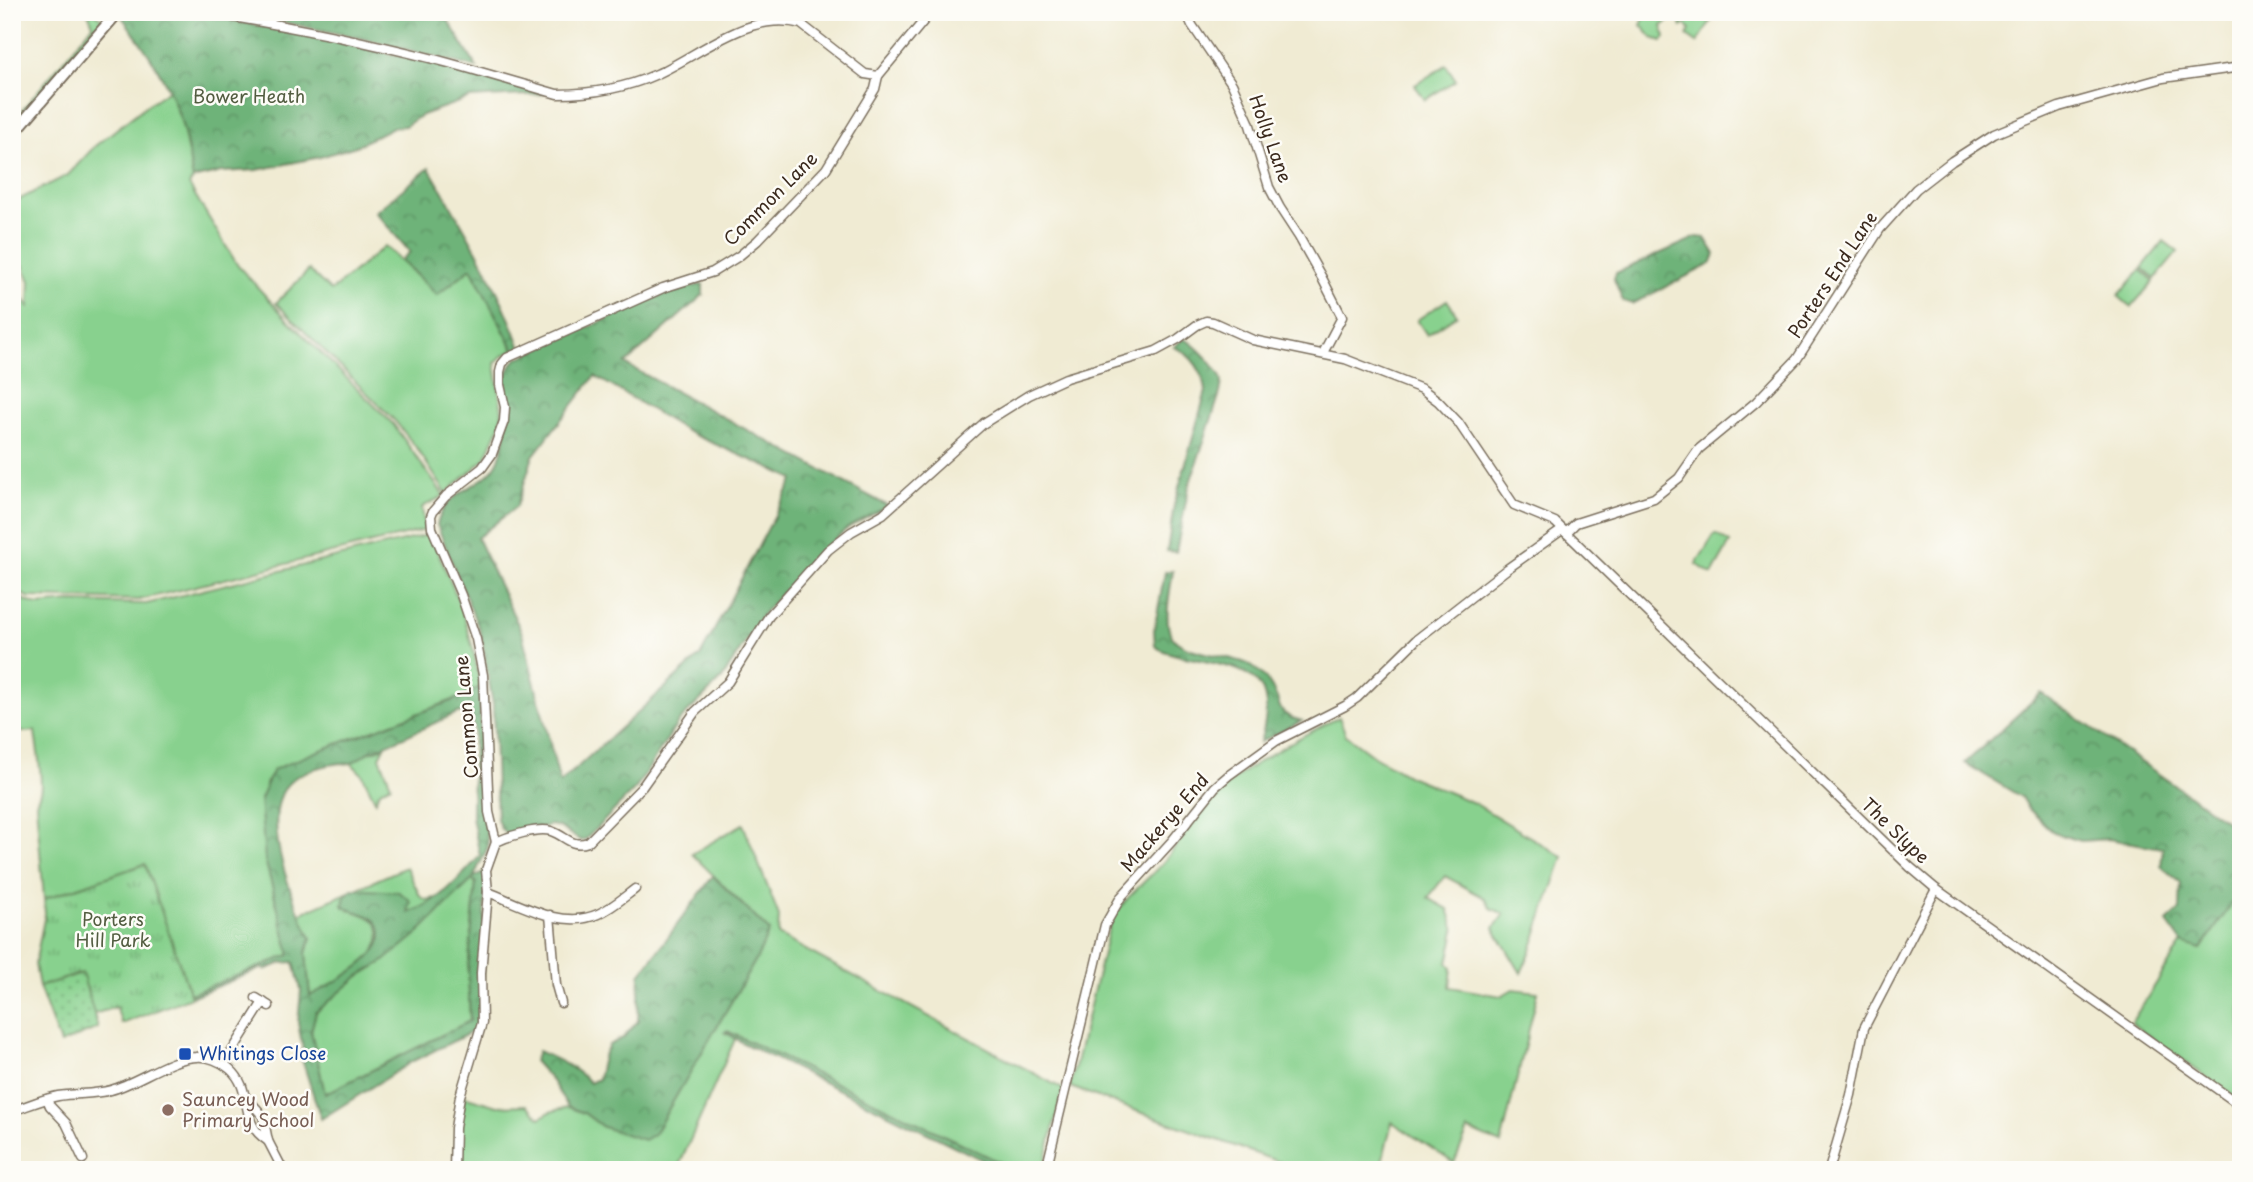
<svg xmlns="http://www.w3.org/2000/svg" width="2253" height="1182" viewBox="0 0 2253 1182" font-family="'Playpen Sans',sans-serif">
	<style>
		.grass { fill: #88d18e; stroke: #627e56; stroke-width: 2 }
		.forest { fill: url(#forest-crowns); stroke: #546e4c; stroke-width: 2; fill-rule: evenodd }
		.park { fill: url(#park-tufts); stroke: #627e56; stroke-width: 2 }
		.garden { fill: url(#garden-dots); stroke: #627e56; stroke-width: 2 }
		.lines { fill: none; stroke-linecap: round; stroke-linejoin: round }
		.minor-casing { stroke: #7a6e5d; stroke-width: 11 }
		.secondary-casing { stroke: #7a6e5d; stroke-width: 14 }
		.minor { stroke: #fff; stroke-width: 8 }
		.secondary { stroke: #fff; stroke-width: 10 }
		.transit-dot { fill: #1a4fb4; stroke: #fdfcf7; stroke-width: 2.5 }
		.education-dot { fill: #8d6e63; stroke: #fdfcf7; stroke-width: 2.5 }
		.labels { text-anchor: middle; stroke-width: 5; stroke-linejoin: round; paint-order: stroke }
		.park-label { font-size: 18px; fill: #525c40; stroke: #fdfcf7 }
		.street-label { font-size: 18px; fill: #3b2a1e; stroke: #fdfcf7 }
		.transit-label { font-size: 18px; fill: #164399; stroke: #fdfcf7; text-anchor: start }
		.education-label { font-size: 18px; fill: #785e54; stroke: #fdfcf7; text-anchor: start }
	</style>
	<defs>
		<pattern id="forest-crowns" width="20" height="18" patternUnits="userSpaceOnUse" patternTransform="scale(1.75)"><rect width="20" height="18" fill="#6eb379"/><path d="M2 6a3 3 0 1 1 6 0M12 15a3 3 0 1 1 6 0" fill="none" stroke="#5c9263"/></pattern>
		<pattern id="park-tufts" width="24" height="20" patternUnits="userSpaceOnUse" patternTransform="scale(1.75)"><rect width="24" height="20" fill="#88d18e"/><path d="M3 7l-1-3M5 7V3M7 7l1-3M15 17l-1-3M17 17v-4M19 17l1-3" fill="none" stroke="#70aa73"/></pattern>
		<pattern id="garden-dots" width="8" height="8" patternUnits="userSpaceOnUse" patternTransform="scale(1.75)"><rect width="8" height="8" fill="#88d18e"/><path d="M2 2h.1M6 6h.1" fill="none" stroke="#70aa73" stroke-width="1.8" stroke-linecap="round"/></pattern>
	</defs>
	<rect width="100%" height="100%" fill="#fdfcf7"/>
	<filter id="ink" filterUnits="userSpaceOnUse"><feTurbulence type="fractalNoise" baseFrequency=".0143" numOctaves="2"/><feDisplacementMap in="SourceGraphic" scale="14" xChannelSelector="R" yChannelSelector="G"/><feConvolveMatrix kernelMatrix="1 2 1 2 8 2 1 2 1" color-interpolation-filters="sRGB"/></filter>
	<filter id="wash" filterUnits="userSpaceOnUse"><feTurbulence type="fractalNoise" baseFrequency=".00686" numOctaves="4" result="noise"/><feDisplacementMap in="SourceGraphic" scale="28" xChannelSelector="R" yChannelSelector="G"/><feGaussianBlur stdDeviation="1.57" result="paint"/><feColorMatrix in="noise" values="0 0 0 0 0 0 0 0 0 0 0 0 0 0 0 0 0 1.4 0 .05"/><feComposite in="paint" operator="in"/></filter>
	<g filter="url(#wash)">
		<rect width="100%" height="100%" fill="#f0ebd3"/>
		<g class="grass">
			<path d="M85,12H94L105,21L12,131V122L93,25L89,15Z"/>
			<path d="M1647,12H1717L1697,43L1687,36L1690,30L1686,24L1682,27L1677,16L1662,26L1665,38L1662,41L1652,38L1641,25Z"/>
			<path d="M1446,65L1456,80L1425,100L1415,85Z"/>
			<path d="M169,90L182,123L193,179L189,185L238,266L285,317L393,424L444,496L422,507L425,530L139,600L28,597L12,590V282L29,307L30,281L12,240V203L68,175L95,146L147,105Z"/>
			<path d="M2164,241L2178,252L2155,279L2142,268Z"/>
			<path d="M385,246L437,295L471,268L514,350L502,356L495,363L502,411L501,423L485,459L446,493L418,450L395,421L276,303L309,270L331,291Z"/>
			<path d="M2141,270L2154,281L2131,307L2118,296Z"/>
			<path d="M1447,300L1457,315L1427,335L1417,320Z"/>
			<path d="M1715,534L1730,543L1712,574L1696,564Z"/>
			<path d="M427,535L432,539C456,592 472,629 480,687L464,696L273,770L266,784L265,859L290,955L190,994L145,864L44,899L36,803C37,799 39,796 40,792C44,782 36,744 35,731L12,733V595L37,605L70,602L146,604Z"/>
			<path d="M1339,717L1346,735L1374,756L1409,776L1474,803L1563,857L1530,953L1521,973L1494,928L1504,914L1491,908L1485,898L1445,876L1428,898L1448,909L1455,930L1448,963L1452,967L1450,987L1501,996L1513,989L1538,992L1501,1144L1468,1130L1454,1163L1392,1122L1380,1170H1302L1070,1087L1110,924C1122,898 1148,881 1166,859C1180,842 1191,823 1205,807C1235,770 1296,739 1339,717Z"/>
			<path d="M385,747L380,757L391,785C382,789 376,792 376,802L362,774L351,763L367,753Z"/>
			<path d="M743,824L779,916L778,935L1063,1089L1043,1170H1016L727,1031L725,1033L736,1037L677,1170H457L459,1127L464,1096L497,1106L527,1105L540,1118L550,1112L568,1107L584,1113L603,1127L654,1134L758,956L769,931L692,854Z"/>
			<path d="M406,867L420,896L426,900L435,898L419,910L407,913L384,892L352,889L349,910C356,912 364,914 370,918C376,921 378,924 379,931C385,960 331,984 310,997L306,953L311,938L299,914Z"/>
			<path d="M472,880L476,883L468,972L470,1021L325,1094L311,1031L316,1012L359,976L383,962Z"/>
			<path d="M2241,890V1096L2238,1100L2131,1023L2182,943L2201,949Z"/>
		</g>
		<g class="forest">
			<path d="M134,12H183L302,33L476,74L545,94L470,98L422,115L405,126L393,127L356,146L320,157L257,170L221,172L193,179C189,160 187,139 181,121C169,82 146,49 122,17Z"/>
			<path d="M235,12H443L477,68L374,41Z"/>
			<path d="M429,168C464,227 498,284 521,348L514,350L471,268L437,295L401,260L410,252L375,212Z"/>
			<path d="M1697,237L1705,238L1715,254L1711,264L1632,304L1623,301L1614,279L1616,273Z"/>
			<path d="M703,284V295L625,364L888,506L849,527L822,550L764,612L722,679L679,721L636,788L586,839L581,841L559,827L551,825L508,835L501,829L497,819L493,705L481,634L437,525C446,487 484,490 498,461C505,447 508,423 508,408C507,387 499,375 518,358L669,292ZM595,376L690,433L794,479L701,655L560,783L522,633L477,538L517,506L533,456Z"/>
			<path d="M1183,339C1193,341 1220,370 1222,381C1222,383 1220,392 1220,393L1189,486L1176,552L1167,551L1174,505L1206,391C1204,373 1192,354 1174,347Z"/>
			<path d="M1173,571C1171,587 1163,620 1171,635C1181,655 1231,654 1250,665C1263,673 1271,683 1277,698C1278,702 1280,709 1283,712C1288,718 1296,719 1302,721L1260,742C1282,671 1241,669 1185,657C1175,654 1163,653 1155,646L1154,630L1165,572Z"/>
			<path d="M480,687L481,784L488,847L473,878L486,870L480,1028L413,1061L321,1119L300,1053L303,1049L298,1023L301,990L294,962L281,963L265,970L263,968L191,997L190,994L290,955L265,859L260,799L273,770L313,753L464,696ZM466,712L472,716L474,728L472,817L480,856C460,878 437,904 408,913L411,901L399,892L352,889L345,896L343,906C353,913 370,913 377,923C398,953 329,985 310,996L306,953L311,938C293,901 250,803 299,775C310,769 327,765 340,763C343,763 347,764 351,763C357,761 363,755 369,752C399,740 428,726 457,713ZM472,880L476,882L468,972L470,1021L325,1094L311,1031L316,1012L359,976L383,962L416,935Z"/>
			<path d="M2041,693L2241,831V890L2201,949L2182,943L2167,922L2180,910L2181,883L2161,866L2163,848L2108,839L2081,841L2054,833L2027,807L2021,797L1965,763Z"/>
			<path d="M713,876L769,931L758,956L654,1134L644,1140L603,1127L584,1113L568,1107L552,1081L534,1061L538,1051C558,1060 575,1067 590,1083L598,1079L603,1057L609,1045L623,1038L638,1021L640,975Z"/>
			<path d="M727,1031L1016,1170H1003L743,1043L725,1032Z"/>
		</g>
		<path class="park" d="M145,864L191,997L122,1024L116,1007L94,1014L82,974L39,987L35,964L45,914L44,899Z"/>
		<path class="garden" d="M82,973L98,1028L60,1044L39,987Z"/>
	</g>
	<g filter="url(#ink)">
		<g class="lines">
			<g class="minor-casing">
				<g id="minor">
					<path d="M204,12C289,26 376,43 460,66C492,75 525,85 557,94C591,94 626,88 657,74C701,54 750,10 801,24L865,74L878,76L931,12"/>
					<path d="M1186,12L1192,25L1232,84L1249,122L1269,187L1280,208L1299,237L1322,278L1342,317L1323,353"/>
					<path d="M1566,533L1576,523L1654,498L1679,478L1699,449L1756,402L1797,359L1880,229L1916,189L1952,161L1994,134L2059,107L2163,78L2241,67"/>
					<path d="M496,842C509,836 538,827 551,831C566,836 571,848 588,842L642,787L695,712L728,682L769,616L828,550L851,532L883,514L984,423L1029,395L1066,378L1156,351L1178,339L1197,325L1206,321L1213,322L1253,340L1345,359L1422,389L1438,401L1458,422L1514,505L1555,522L1910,867L1936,889L2241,1106"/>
					<path d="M488,892C522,905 563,930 598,914C612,908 623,898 635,889"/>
					<path d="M550,915L556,985L561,1003"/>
					<path d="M256,998L269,1006"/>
					<path d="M224,1064L263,1002"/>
					<path d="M247,1098L263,1116L268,1141L283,1170"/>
					<path d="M47,1099L50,1106L66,1123L83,1159"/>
					<path d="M12,1111C27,1106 43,1099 58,1096C76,1093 94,1095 111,1090C137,1083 170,1058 196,1057C208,1056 221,1061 230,1069C255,1091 237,1122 268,1141"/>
					<path d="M454,1170L455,1128L460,1096L482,1023L481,973L488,892L486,870L496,842L489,812L483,675L476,639L461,595L432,528L431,516L433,511L446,496L482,468L492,454L504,421L505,407L500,385V372L502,364L507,358L663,288L713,272L739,256L757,241L826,169L875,89L878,76"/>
					<path d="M1046,1170L1105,925L1121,897L1172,841L1215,787L1229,775L1276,741L1345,706L1357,698L1416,640L1507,569L1562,530"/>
					<path d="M1829,1170L1851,1095L1864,1028L1936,889"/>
				</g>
			</g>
			<g class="secondary-casing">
				<path id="secondary" d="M12,135L118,12"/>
			</g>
			<use href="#minor" class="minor"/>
			<use href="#secondary" class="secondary"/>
		</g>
	</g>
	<rect class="transit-dot" x="178" y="1047" width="14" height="14" rx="3.5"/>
	<circle class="education-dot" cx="168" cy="1110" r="7"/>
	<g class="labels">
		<g class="park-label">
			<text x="249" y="103">Bower Heath</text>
			<text x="113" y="926">Porters<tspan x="113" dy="21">Hill Park</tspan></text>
		</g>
		<g class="street-label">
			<text transform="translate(1270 139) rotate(70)" y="6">Holly Lane</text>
			<text transform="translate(771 199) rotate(-45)" y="6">Common Lane</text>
			<text transform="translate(1833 275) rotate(-57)" y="6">Porters End Lane</text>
			<text transform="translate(467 717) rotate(-95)" y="6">Common Lane</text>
			<text transform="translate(1165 823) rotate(-49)" y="6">Mackerye End</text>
			<text transform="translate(1895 831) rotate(44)" y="6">The Slype</text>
		</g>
		<g class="transit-label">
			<text x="199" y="1060">Whitings Close</text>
		</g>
		<g class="education-label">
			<text x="182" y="1106">Sauncey Wood<tspan x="182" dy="21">Primary School</tspan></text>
		</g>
	</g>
	<rect width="2253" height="1182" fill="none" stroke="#fdfcf7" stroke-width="42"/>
</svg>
